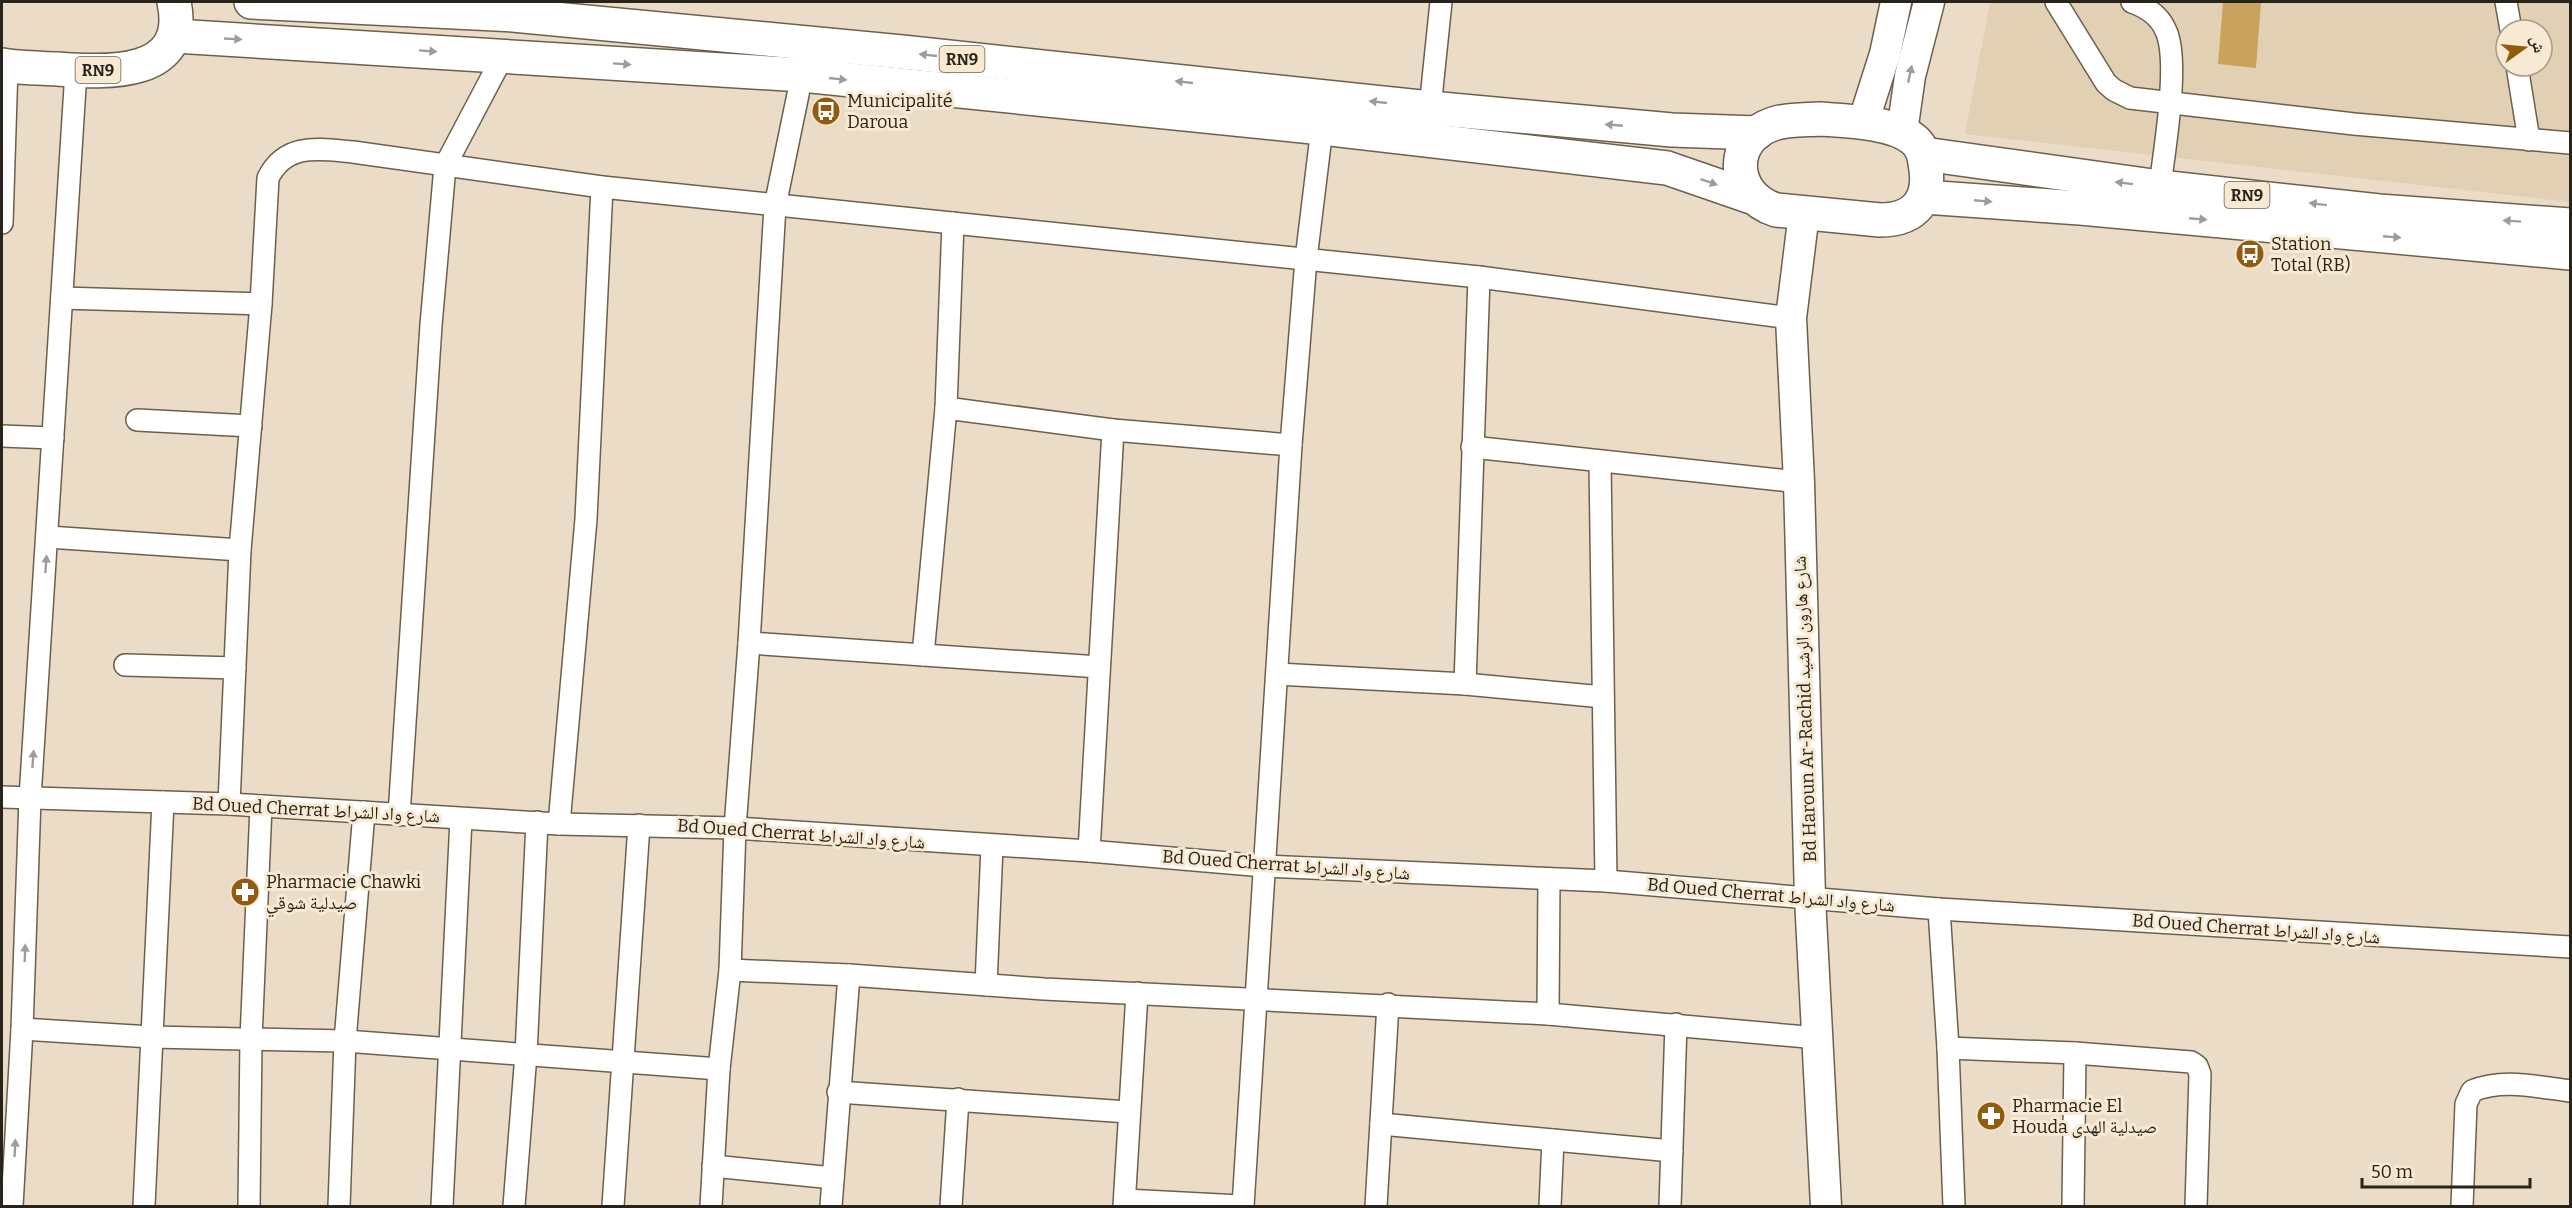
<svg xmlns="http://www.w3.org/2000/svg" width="2572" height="1208" viewBox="0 0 2572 1208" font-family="Bitter,'Noto Naskh Arabic',serif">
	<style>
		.built { fill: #e2d0b4; fill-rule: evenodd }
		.building { fill: #c9a25e }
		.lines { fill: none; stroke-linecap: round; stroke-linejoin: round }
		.street-casing { stroke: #6c604c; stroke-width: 24 }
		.secondary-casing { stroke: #6c604c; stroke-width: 33 }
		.highway-casing { stroke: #6c604c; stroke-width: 36 }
		.street { stroke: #fff; stroke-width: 21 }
		.secondary { stroke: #fff; stroke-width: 30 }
		.highway { stroke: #fff; stroke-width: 33 }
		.oneway { fill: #9e9c98 }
		.labels { text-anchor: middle; stroke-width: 6; stroke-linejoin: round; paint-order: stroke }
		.shield { fill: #f8ead2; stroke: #665f52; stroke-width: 1.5 }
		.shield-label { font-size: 16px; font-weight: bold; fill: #28231b }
		.poi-label { font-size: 18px; fill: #28231b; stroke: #f8ead2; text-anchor: start }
		.street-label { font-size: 18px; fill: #28231b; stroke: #f8ead2 }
	</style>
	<rect width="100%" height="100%" fill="#eadcc6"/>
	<path class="built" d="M1990,2H2570V202L1965,134ZM2506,30H2542V66H2506Z"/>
	<path class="building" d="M2223,2H2261L2256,68L2218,64Z"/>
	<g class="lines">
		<g class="street-casing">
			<g id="street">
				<path d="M2056,2L2106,83L2114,90L2130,98L2354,124L2570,143"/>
				<path d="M2132,2C2146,7 2160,16 2166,31C2180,62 2164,151 2160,187"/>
				<path d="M2506,2L2511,30"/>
				<path d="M2517,66L2529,140"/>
				<path d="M1430,108L1441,2"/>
				<path d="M2,223L7,66"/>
				<path d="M62,298L261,304"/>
				<path d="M946,408L1113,430L1291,445"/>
				<path d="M137,420L251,426"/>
				<path d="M2,436L53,438"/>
				<path d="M1472,447L1799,482"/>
				<path d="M1600,462L1606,881"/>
				<path d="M48,537L240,550"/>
				<path d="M749,643L1099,667"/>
				<path d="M923,655L946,408L953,223"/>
				<path d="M125,665L235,668"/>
				<path d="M1277,674L1465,684L1603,697"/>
				<path d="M1465,684L1479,277"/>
				<path d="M2,797L229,804L559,824L735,828L1089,851L1264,866L1606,881L1939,909L2570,947"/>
				<path d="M229,804L240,550L261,304L268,178C286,142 319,149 353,152L602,187L1479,277L1791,318"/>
				<path d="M399,815L431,325L445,166L503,56"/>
				<path d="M559,824L586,519L602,187"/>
				<path d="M1089,851L1113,430"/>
				<path d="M1939,909L1948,1048L1954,1206"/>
				<path d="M730,970L849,975L1044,989L1548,1014L1818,1038"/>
				<path d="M986,985L992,846"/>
				<path d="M1548,1014L1549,879"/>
				<path d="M22,1029L151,1037L345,1041L719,1069"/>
				<path d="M1948,1048L2075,1053L2191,1062L2197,1066L2200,1074L2196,1206"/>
				<path d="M838,1092L1128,1112"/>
				<path d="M1381,1124L1672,1151"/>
				<path d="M713,1166L833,1178"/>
				<path d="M1125,1200L1240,1206"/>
				<path d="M12,1206L22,1029L30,798L76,71"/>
				<path d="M144,1206L163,802"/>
				<path d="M249,1206L251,1039L261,806"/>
				<path d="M339,1206L345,1041L364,812"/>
				<path d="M442,1206L461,819"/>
				<path d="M514,1206L526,1054L537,822"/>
				<path d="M613,1206L639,825"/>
				<path d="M711,1206L719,1069L730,970L735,828L749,643L775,206L802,75"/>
				<path d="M831,1206L849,975"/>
				<path d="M951,1206L958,1099"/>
				<path d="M1124,1206L1137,993"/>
				<path d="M1243,1206L1291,445L1306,259L1322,128"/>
				<path d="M1376,1206L1388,1004"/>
				<path d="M1550,1206L1553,1140"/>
				<path d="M1670,1206L1676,1024"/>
				<path d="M2073,1206L2075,1053"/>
				<path d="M2462,1206L2466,1104L2472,1091C2503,1078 2537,1087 2570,1091"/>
			</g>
		</g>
		<g class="secondary-casing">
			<g id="secondary">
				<path d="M1863,123L1885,54L1896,2"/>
				<path d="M1902,132L1910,76L1929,2"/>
				<path d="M1804,213L1791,318L1799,482L1810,898L1826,1206"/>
			</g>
		</g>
		<g class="highway-casing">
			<g id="highway">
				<path d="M251,2L513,15L902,52L1430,108L1672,130L1757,133"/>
				<path d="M175,36L802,75L1322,128L1667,168L1751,197"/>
				<path d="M2,65C19,68 38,68 57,69C107,73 190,77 174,2"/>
				<path d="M1820,119C1847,121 1892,122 1913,139C1921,145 1924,154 1925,163C1932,199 1916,220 1880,220L1776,210C1730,195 1728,139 1773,124C1787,119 1805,120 1820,119Z"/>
				<path d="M1924,154L2160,187L2379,211L2570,225"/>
				<path d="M1924,197L2080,208L2570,253"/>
			</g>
		</g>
		<use href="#street" class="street"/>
		<use href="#secondary" class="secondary"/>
		<use href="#highway" class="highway"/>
	</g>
	<defs><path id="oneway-solid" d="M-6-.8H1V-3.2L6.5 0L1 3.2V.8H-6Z" transform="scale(1.5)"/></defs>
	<g class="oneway">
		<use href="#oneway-solid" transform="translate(233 39) rotate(3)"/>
		<use href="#oneway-solid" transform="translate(428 51) rotate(4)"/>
		<use href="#oneway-solid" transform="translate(928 55) rotate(-174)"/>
		<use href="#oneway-solid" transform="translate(622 64) rotate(4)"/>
		<use href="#oneway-solid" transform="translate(1910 74) rotate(-78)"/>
		<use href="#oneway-solid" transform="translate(838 79) rotate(6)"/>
		<use href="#oneway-solid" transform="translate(1184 82) rotate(-174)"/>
		<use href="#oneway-solid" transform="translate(1378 102) rotate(-174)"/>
		<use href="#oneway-solid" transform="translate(1614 125) rotate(-175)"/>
		<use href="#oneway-solid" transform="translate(1709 182) rotate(19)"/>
		<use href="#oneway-solid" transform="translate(2124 183) rotate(-173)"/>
		<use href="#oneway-solid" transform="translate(1983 201) rotate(5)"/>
		<use href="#oneway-solid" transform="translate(2318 204) rotate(-173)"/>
		<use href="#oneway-solid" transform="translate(2198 219) rotate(5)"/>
		<use href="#oneway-solid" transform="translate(2512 221) rotate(-176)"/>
		<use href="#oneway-solid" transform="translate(2392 237) rotate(5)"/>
		<use href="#oneway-solid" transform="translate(46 564) rotate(-86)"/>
		<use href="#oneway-solid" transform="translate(33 759) rotate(-86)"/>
		<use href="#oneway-solid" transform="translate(25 953) rotate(-88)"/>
		<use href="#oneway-solid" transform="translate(15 1148) rotate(-87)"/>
	</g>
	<defs>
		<g id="bus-disc" transform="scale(1.5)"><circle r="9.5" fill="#915c0f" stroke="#f8ead2"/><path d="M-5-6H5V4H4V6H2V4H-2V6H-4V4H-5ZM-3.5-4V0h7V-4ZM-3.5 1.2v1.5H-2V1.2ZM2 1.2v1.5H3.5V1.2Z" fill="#fff"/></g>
		<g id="pharmacy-disc" transform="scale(1.5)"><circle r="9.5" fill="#915c0f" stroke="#f8ead2"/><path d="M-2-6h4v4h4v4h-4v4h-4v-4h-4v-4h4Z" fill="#fff"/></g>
	</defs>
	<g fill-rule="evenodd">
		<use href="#bus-disc" x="826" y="111"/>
		<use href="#bus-disc" x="2250" y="254"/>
		<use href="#pharmacy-disc" x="245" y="892"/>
		<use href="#pharmacy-disc" x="1991" y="1116"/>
	</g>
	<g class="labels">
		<g class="shield">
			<rect x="939.5" y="46" width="45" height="26" rx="4.5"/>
			<rect x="75.5" y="57" width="45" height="26" rx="4.5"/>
			<rect x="2224.5" y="182" width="45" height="26" rx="4.5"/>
		</g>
		<g class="shield-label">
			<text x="962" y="65">RN9</text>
			<text x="98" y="76">RN9</text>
			<text x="2247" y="201">RN9</text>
		</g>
		<g class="poi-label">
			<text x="847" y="107">Municipalité<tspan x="847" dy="21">Daroua</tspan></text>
			<text x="2271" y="250">Station<tspan x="2271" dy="21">Total (RB)</tspan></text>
			<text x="266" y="888">Pharmacie Chawki<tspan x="266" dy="21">صيدلية شوقي</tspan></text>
			<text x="2012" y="1112">Pharmacie El<tspan x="2012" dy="21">Houda صيدلية الهدى</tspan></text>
		</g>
		<g class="street-label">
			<text transform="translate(1805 709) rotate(-92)" y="6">Bd Haroun Ar-Rachid شارع هارون الرشيد</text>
			<text transform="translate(316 810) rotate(3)" y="6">Bd Oued Cherrat شارع واد الشراط</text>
			<text transform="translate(801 834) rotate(4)" y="6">Bd Oued Cherrat شارع واد الشراط</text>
			<text transform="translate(1286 865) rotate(4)" y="6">Bd Oued Cherrat شارع واد الشراط</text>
			<text transform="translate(1771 895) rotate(5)" y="6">Bd Oued Cherrat شارع واد الشراط</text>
			<text transform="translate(2256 929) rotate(4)" y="6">Bd Oued Cherrat شارع واد الشراط</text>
		</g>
	</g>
	<rect width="2572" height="1208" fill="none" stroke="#28231b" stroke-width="6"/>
	<g transform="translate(2524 48) rotate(75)"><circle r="28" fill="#f8ead2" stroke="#a59a89" stroke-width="1.5"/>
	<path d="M0-4.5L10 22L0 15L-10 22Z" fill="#915c0f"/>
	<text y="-9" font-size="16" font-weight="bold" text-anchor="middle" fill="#28231b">ش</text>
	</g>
	<path d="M2362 1178v9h168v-9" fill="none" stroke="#28231b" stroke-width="3"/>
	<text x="2371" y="1178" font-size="18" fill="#28231b" stroke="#f8ead2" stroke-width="4.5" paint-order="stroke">50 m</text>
</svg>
